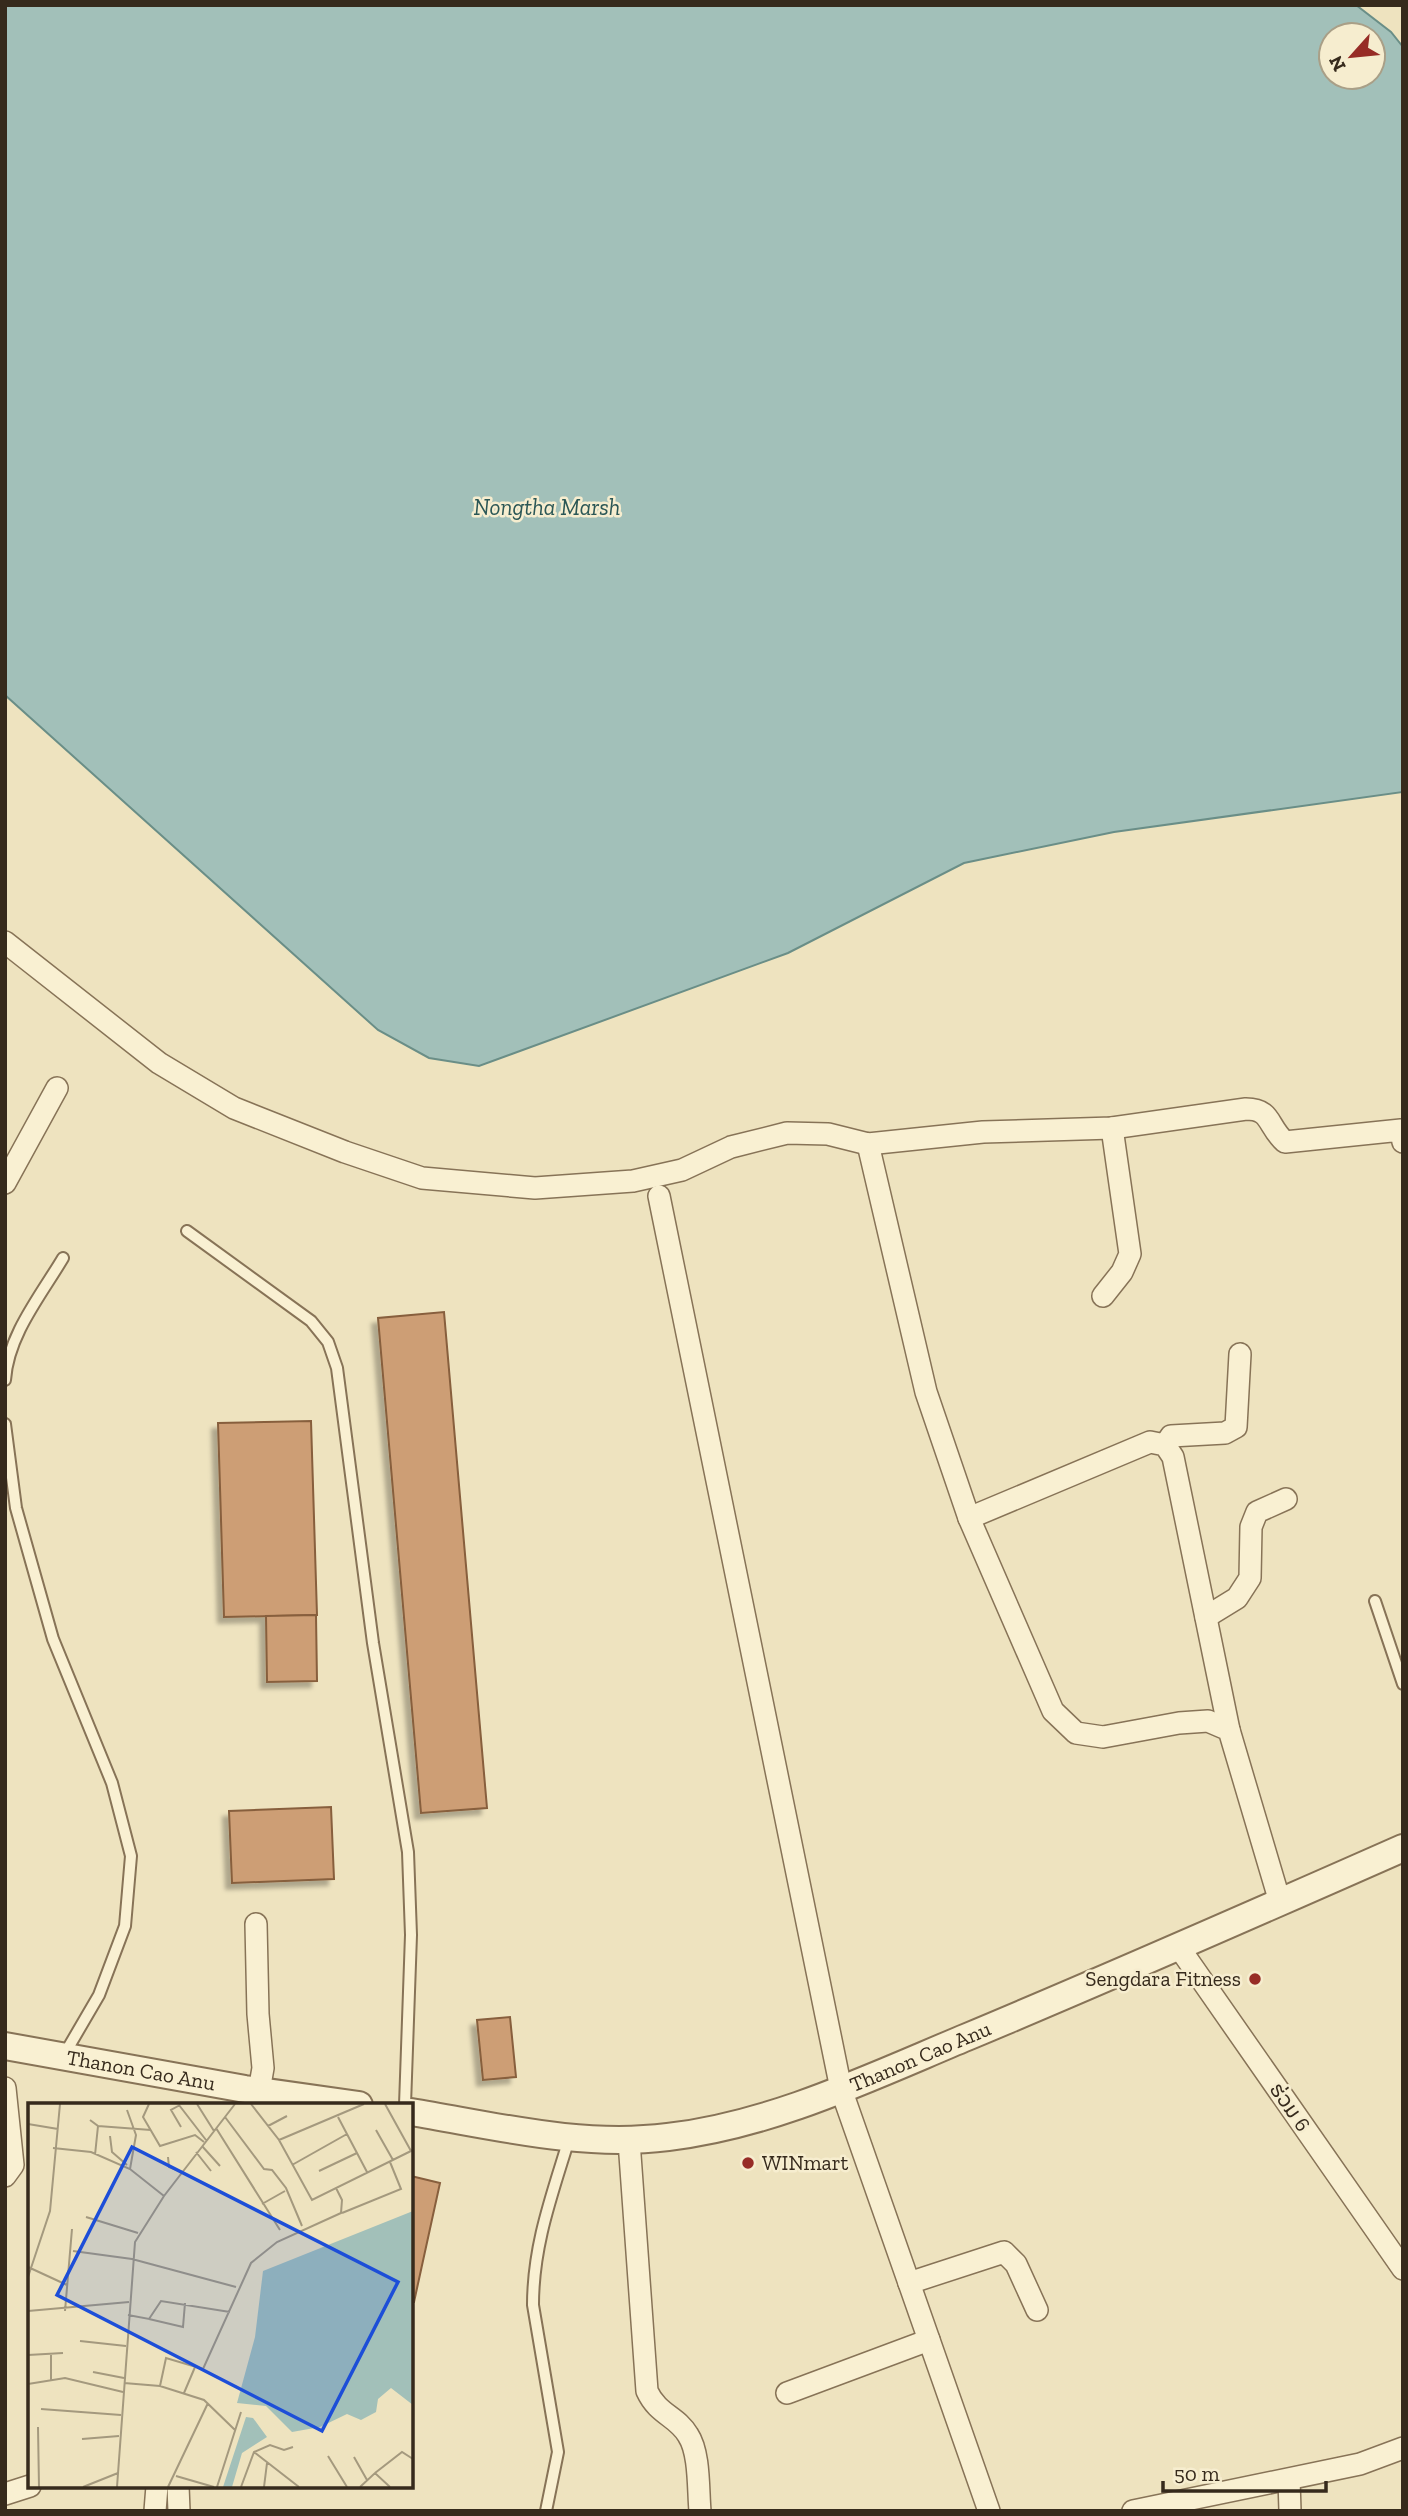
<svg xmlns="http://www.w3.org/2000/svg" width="1408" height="2516" viewBox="0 0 1408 2516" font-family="'Zilla Slab','Noto Sans Lao',serif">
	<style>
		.water { fill: #a2c0b9; stroke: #6a8e87; stroke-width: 2; fill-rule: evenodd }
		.building { fill: #cd9e74; stroke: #875e3d; stroke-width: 2; filter: url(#shadow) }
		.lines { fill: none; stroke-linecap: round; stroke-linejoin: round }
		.service-casing { stroke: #877357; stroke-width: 14 }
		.minor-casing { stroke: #877357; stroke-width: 24 }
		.tertiary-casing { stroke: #877357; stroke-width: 30 }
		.service { stroke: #f9f0d2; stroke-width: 10 }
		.minor { stroke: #f9f0d2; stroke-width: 21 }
		.tertiary { stroke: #f9f0d2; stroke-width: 26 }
		.poi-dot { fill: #972c26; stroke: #f6edcf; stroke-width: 2.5 }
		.labels { text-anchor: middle; stroke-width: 5; stroke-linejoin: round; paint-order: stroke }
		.poi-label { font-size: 21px; fill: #362a1c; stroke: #f6edcf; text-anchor: end }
		.street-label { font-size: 21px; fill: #362a1c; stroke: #f6edcf }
		.water-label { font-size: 23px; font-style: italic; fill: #2b5756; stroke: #f6edcf }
		.inset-road { fill: none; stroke: #a4997e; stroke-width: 2 }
		.view { fill: #1d4ed8; fill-opacity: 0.15; stroke: #1d4ed8; stroke-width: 3.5 }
		.inset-edge { fill: none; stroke: #362a1c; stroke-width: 3.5 }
	</style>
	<defs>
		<filter id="shadow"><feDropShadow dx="-6" dy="6" stdDeviation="2" flood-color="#0004"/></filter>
	</defs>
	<rect width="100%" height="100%" fill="#eee3bf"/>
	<path class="water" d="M5,5H1356L1391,32L1403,47V792L1114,832L964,863L788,953L479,1066L429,1058L378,1030L5,695ZM1331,35H1373V77H1331Z"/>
	<g class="building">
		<path d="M444,1312L487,1808L421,1813L378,1318Z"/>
		<path d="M311,1421L317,1615L224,1617L218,1423Z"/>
		<path d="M316,1615L317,1681L267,1682L266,1616Z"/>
		<path d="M331,1807L334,1879L232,1883L229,1811Z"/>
		<path d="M510,2017L516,2077L483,2080L477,2020Z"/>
		<path d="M411,2176L440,2183L414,2302H411Z"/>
	</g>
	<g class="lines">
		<g class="service-casing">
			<g id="service">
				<path d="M187,1231L311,1321L328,1342L337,1368L373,1643L408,1852L411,1935L405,2105"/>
				<path d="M5,1380C8,1335 41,1295 63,1258"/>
				<path d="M5,1424L16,1508L53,1639L112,1783L131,1856L125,1926L99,1995L64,2055"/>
				<path d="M1375,1601L1403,1684"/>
				<path d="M546,2511L558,2452L533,2305C533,2245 552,2195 569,2139"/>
			</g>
		</g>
		<g class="minor-casing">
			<g id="minor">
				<path d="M5,942L159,1063L234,1108L345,1152L422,1178L535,1188L633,1181L682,1170L731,1147L787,1133L828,1134L868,1144L983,1132L1112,1128L1246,1109C1272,1109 1267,1126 1285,1142L1401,1130L1403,1142"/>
				<path d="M868,1144L926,1392L969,1518L1053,1711L1076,1733L1103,1737L1179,1723L1208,1721L1229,1730L1280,1902"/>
				<path d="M5,1183L57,1088"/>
				<path d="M659,1196L841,2089L989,2511"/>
				<path d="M1103,1296L1122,1272L1130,1254L1112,1128"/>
				<path d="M1165,1445L1171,1436L1225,1433L1236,1427L1240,1354"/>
				<path d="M969,1518L1150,1442L1165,1445L1173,1457L1229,1730"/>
				<path d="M1206,1617L1237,1598L1250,1578L1251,1527L1257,1512L1286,1499"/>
				<path d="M256,1924L258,2014L263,2068L259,2091"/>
				<path d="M1178,1946L1403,2269"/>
				<path d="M5,2088L13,2165L5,2176"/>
				<path d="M629,2141L647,2391C658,2415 677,2416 688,2435C700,2453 698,2490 700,2511"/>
				<path d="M909,2283L1004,2252L1016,2264L1037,2310"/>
				<path d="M787,2393L929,2340"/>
				<path d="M1289,2480L1290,2511"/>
				<path d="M178,2486L179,2511"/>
				<path d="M5,2494L30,2486"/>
				<path d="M155,2511L157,2486"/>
				<path d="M1133,2511L1360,2464L1403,2448"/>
			</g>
		</g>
		<g class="tertiary-casing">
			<g id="tertiary">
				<path id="s1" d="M5,2046L245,2089L359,2105"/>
				<path id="s2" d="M411,2112C496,2126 581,2148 668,2137C772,2125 871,2077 967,2037C1113,1976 1258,1912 1403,1848"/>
			</g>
		</g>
		<use href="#service" class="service"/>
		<use href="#minor" class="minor"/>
		<use href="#tertiary" class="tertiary"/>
	</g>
	<g class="poi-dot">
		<circle cx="1255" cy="1979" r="7"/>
		<circle cx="748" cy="2163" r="7"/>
	</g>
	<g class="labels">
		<g class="poi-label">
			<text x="1241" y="1986">Sengdara Fitness</text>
			<text x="762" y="2170" text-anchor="start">WINmart</text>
		</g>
		<g class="street-label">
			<text dy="7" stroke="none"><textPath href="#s2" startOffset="525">Thanon Cao Anu</textPath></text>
			<text dy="7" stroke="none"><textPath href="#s1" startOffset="138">Thanon Cao Anu</textPath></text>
			<text transform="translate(1290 2107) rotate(55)" y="7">ຮ່ວມ 6</text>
		</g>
		<g class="water-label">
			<text x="547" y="515">Nongtha Marsh</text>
		</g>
	</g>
	<g transform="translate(28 2103)">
		<rect width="385" height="385" fill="#eee3bf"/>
		<path d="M385,108V302L363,285L350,296L348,309L333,317L319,311L292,324L264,329L238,303L209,300L227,234L235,168ZM218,314L225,315L239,334L214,350L204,384H195Z" fill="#a2c0b9"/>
		<path class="inset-road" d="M121,1L115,14L132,43L167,32L176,39M169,1L186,28M223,1L251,37L284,97L385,47M357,1L383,48M151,2L178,37M152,2L143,7L153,24M99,7L108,32L102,66M197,14L236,66L244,67L258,85L274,123M310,14L339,69M62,17L70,23L67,52M0,21L30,26M70,23L123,27M240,23L259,13M188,25L252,127M348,27L365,57M82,33L84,49L99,62M251,37L336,1M174,43L192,63M25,45L63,49L102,66L136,93M168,49L183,68M140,54L141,64L154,69M264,62L319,31M291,68L329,50M234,101L257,88M314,110L373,86L362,59M58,114L110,130M45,148L104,156L208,184M0,164L39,182M0,174L22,108L32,1M0,208L101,199M37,208L44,126M100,212L121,216L133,198L202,209M121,216L155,224L157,200M52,238L98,243M0,252L35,250M65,269L96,275M23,277V250M96,280L132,283L176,297L207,327M0,281L37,275L95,289M132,283L138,255L175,266L223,160L249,139L313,110L314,97L308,85M156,290L167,264M13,306L93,312M10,324L11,384M54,336L91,333M226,349L271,384M300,353L319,384M326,354L339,377M347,370L374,349L385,356M148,373L186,384M55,384L90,370M89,384L107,139L136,93L207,1M140,384L180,300M189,384L213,309M213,384L226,349L242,342L256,347L265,344M236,384L239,360M332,384L347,370L362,384"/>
		<path class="view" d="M104,44L370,179L294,328L29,192Z"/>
		<rect width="385" height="385" class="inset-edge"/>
	</g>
	<rect width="1408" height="2516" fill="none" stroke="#362a1c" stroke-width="14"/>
	<g transform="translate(1352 56) rotate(243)"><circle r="33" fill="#f6edcf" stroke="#a99f87" stroke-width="2"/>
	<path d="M0-5L12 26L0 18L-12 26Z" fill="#972c26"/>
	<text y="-10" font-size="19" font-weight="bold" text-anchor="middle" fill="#362a1c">N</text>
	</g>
	<path d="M1163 2481v10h163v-10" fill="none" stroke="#362a1c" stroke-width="3.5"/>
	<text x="1174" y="2481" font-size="21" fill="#362a1c" stroke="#f6edcf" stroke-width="5" paint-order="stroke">50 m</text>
</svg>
